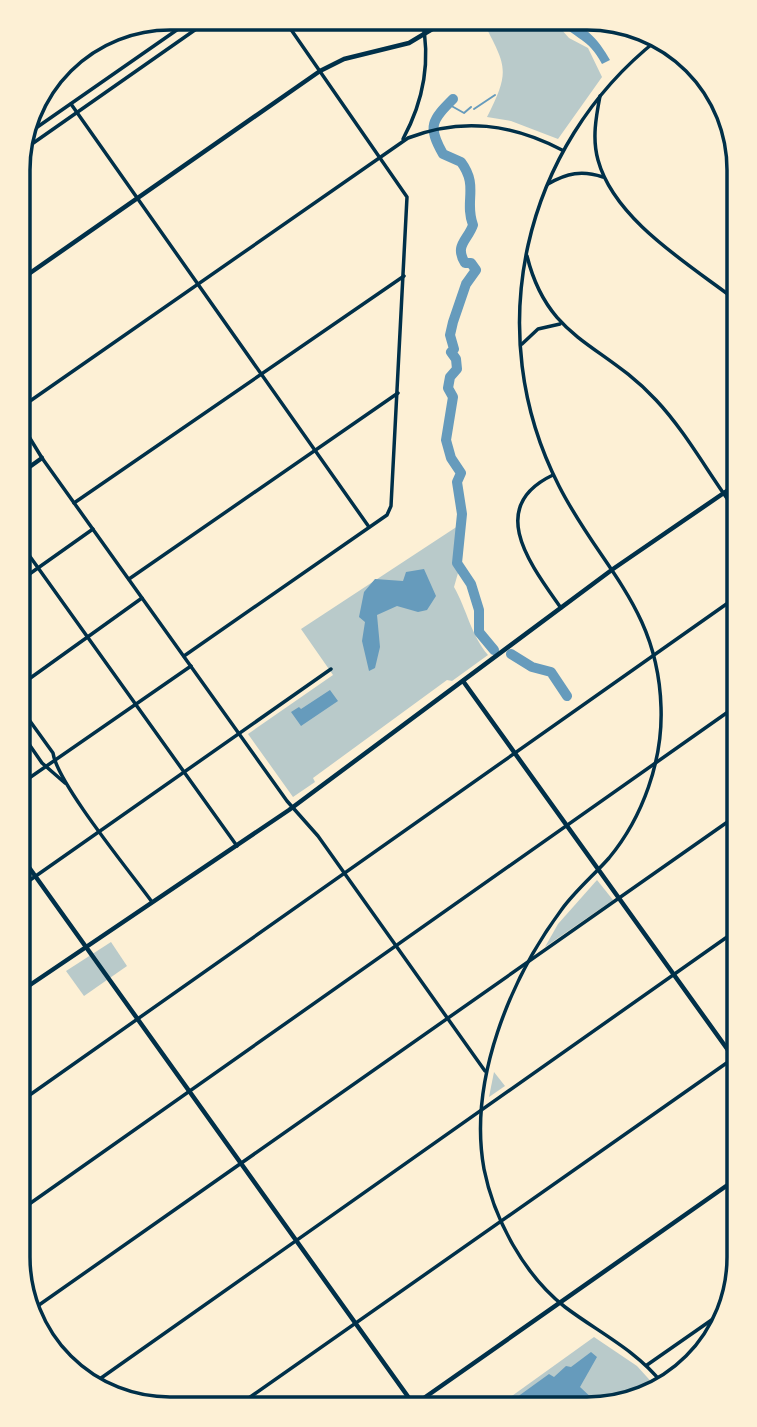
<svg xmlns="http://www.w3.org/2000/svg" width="757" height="1427" viewBox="0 0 757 1427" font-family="Figtree,sans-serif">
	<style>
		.green { fill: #b9caca }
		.water { fill: #669bbc }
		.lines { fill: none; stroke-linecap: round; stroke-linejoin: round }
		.stream { stroke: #669bbc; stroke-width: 2 }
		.river { stroke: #669bbc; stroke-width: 10 }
		.minor { stroke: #003049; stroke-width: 3.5 }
		.tertiary { stroke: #003049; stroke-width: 4.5 }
		.secondary { stroke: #003049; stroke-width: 4.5 }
		.rim { fill: none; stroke: #003049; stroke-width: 3.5 }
	</style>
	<rect width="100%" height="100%" fill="#fdf0d5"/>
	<g class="green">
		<path d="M482,19L553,20L569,38L588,48L602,77L558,139L511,121L487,117C512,68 505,66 482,19Z"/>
		<path d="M464,522L462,559L454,587C467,610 471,635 488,655L452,681L447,680L313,778L315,782L293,797L248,734L333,675L301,629Z"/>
		<path d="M597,880L613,900L545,947L558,924Z"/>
		<path d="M111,942L127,966L84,996L66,971Z"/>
		<path d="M494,1072L505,1086L489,1097Z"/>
		<path d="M594,1337L637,1366L656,1387L636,1402L502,1403Z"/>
	</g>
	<g class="water">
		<path d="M558,20C582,20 599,40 610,60L602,64C588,37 576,41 558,20Z"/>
		<path d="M424,569L436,596L427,610L418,612L397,606L377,615L380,647L375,668L369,671L362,641L365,622L359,617L364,592L375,579L403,581L406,572Z"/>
		<path d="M330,690L338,701L301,726L291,712L299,707L301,709Z"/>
		<path d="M591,1352L597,1357L580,1387L596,1402H567L558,1396L537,1397L531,1403L513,1400L549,1374L554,1377L566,1366L571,1367Z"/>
	</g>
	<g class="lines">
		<g class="stream">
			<path d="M448,104L464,113L471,107"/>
			<path d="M474,109L495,95"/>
		</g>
		<g class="river">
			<path d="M453,99C432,120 427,126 443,154L461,162C479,186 464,201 473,225C468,240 454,245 465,263H471L476,270L466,284L453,322L450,335L454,349L451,352L456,359L457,369L450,377L448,388L453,397L446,440L451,458L461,473L457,482L462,514L457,563L471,584L479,610V632L494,650"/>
			<path d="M511,654L532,667L551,672L567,696"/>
		</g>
		<g class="minor">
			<path d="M657,40C523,146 480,332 559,486C600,567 658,607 661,707C663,760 643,817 609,858C594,875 576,890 562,909C510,979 468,1081 484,1169C494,1219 524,1275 565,1307C598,1332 636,1350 662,1383"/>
			<path d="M600,96C596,117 592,139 598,160C614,219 687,263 733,298"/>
			<path d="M71,104L369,527"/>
			<path d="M23,137L194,18"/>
			<path d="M403,139C423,102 431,61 422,19"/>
			<path d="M19,153L212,18"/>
			<path d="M548,184C567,173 582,170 603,177"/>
			<path d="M527,256C548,341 602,342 656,400C686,432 708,473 734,508"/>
			<path d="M522,344L538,329L560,324"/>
			<path d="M20,408L408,138C462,117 512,124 562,150"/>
			<path d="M20,422L42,458L287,801L318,836L485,1071"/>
			<path d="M553,475C485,507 531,565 561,608"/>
			<path d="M74,503L404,276"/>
			<path d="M21,544L237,846"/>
			<path d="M129,579L398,393"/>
			<path d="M21,580L93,529"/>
			<path d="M184,656L387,515L391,506L407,197L283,18"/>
			<path d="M22,684L142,598"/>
			<path d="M22,710L53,753C57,783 131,873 152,902"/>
			<path d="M22,734L42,763L65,783"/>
			<path d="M22,783L191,666"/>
			<path d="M23,885L331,669"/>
			<path d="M24,1099L735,598"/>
			<path d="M25,1207L735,707"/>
			<path d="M29,1312L736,816"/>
			<path d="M647,1365L723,1312"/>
			<path d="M94,1383L737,930"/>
			<path d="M236,1407L738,1055"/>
		</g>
		<g class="tertiary">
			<path d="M20,280L320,71L344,59L409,43L449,19"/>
			<path d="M21,473L42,458"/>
			<path d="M463,681L738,1064"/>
			<path d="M23,859L414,1405L739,1177"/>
		</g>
		<path class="secondary" d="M24,989L289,810L613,569L734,486"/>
	</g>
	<path d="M0 0H757V1427H0ZM170 30H587A140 140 0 0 1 727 170V1257A140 140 0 0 1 587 1397H170A140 140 0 0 1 30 1257V170A140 140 0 0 1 170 30Z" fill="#fdf0d5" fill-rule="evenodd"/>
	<path class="rim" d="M170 30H587A140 140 0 0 1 727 170V1257A140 140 0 0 1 587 1397H170A140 140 0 0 1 30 1257V170A140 140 0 0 1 170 30Z"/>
</svg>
